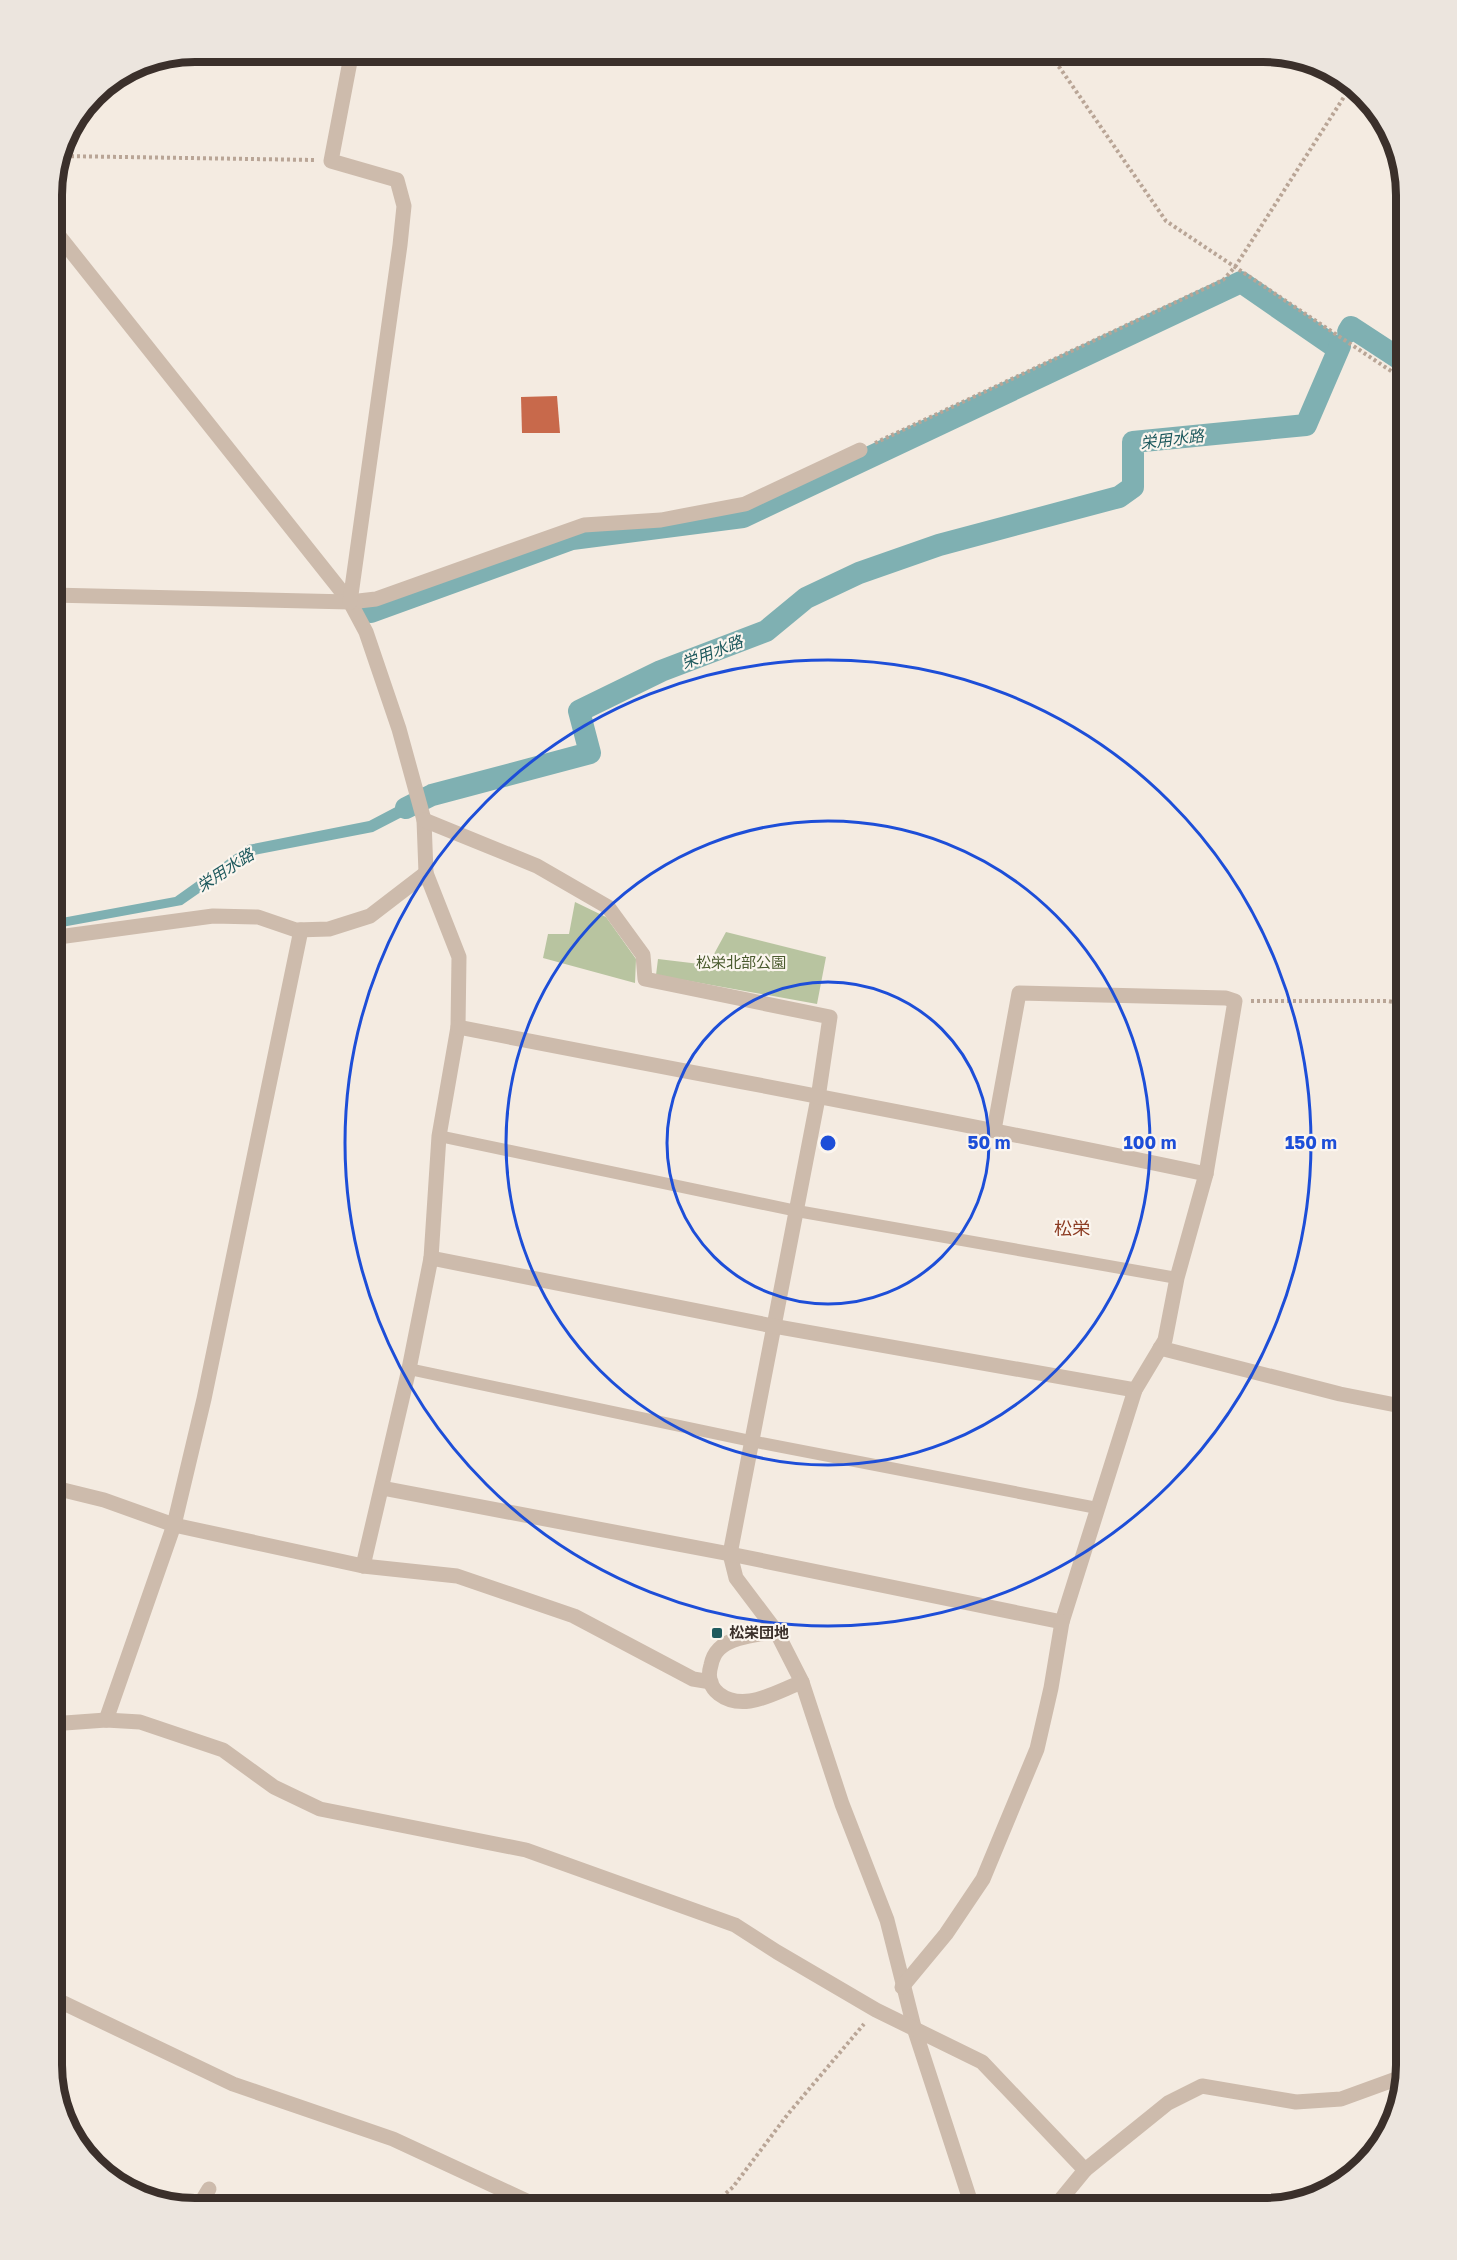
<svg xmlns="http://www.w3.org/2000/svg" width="1457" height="2260" viewBox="0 0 1457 2260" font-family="'Golos Text','Noto Sans JP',sans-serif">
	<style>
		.green { fill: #b8c4a0 }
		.water { fill: #7fb0b2 }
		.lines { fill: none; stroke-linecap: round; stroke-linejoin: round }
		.canal { stroke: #7fb0b2; stroke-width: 22 }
		.building { fill: #c8694b }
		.path { stroke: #b9a596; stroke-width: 4; stroke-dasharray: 3 3; stroke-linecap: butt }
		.service { stroke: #cdbbac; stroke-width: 12 }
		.minor { stroke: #cdbbac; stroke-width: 15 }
		.ring { fill: none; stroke: #1d4ed8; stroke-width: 3 }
		.poi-dot { fill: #1f5a5e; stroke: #fbf5ee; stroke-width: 2 }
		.labels { text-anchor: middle; stroke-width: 4.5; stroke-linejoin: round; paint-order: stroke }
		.park-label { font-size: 15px; fill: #4a5a2e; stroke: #fbf5ee }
		.poi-label { font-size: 15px; font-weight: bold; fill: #3b302b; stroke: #fbf5ee; text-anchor: start }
		.water-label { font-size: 16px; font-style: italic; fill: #1f5a5e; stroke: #fbf5ee }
		.quarter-label { font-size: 18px; fill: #8c3b22; stroke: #fbf5ee }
		.rim { fill: none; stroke: #3b302b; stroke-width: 8 }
		.centre { fill: #1d4ed8; stroke: #fbf5ee; stroke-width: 3 }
		.ring-label { font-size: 18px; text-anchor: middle; font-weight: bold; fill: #1d4ed8; stroke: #fbf5ee; stroke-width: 4.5; stroke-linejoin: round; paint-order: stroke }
	</style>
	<rect width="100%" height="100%" fill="#f4ebe1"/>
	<g class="green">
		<path d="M575,902L606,917L636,959L635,983L543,958L548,934H569Z"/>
		<path d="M726,932L826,957L817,1004L656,975L658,959L708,965Z"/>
	</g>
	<path class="water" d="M432,788L435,800L373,832L254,855L182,905L51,929V920L175,897L248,845L369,821Z"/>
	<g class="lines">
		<g class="canal">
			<path d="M1348,332L1351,327L1406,363"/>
			<path d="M371,612L572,539L743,517L1241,282L1338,349"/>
			<path d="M406,808L432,795L590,753L579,711L661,671L766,631L806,598L859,573L939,545L1119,497L1133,487V442L1306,425L1340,346"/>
		</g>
	</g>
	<path class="building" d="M557,396L560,433H522L521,397Z"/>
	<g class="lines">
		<g class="path">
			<path d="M1040,51L1060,68L1166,221L1406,381"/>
			<path d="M59,156L315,160"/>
			<path d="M875,443L1223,280L1235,267L1351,86"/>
			<path d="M1251,1001H1387L1406,1004"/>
			<path d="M708,2209L733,2187L788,2114L864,2024"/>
		</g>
		<g class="service">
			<path d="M439,1136L797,1211L1177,1278"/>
			<path d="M409,1369L751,1441L1097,1508"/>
		</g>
		<g class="minor">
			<path d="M51,226L350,602L366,632L399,729L424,820L426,873L459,957L458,1027L439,1136L431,1258L409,1369L363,1566"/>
			<path d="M51,595L350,602L376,599L584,525L661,520L745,504L860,450"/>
			<path d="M350,602L400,245L404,206L397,180L331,161L352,51"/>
			<path d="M424,820L537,866L608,907L643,955L645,979L830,1017L818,1098L730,1554L736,1578L776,1631L802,1682L842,1804L887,1920L915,2031L973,2209"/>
			<path d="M51,938L213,916L258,917L296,930L329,929L370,916L426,873"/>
			<path d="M458,1027C707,1076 957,1121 1206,1174"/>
			<path d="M431,1258L773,1326L1135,1390"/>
			<path d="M1160,1348L1340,1394L1406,1407"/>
			<path d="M51,1487L104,1500L174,1525L363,1566L457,1576L574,1616L693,1679L711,1682"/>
			<path d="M382,1488L730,1554L1062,1622L1135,1390L1165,1340L1177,1278L1206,1174L1235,1001L1226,998L1019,993L994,1130"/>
			<path d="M776,1631C758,1635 732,1636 719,1649C715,1653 712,1660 711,1665C703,1691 727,1704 750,1701C766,1699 786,1688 802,1682"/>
			<path d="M106,1720L174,1525L204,1399L301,930"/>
			<path d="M51,1724L106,1720L140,1722L223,1750L274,1787L320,1809L526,1850L735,1925L777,1952L876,2010L982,2062L1085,2170"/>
			<path d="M902,1987L946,1934L983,1879L1037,1749L1051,1688L1062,1622"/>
			<path d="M51,1997L233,2084L393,2139L544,2209"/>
			<path d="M197,2209L209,2189"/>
			<path d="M1053,2209L1085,2170L1168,2103L1202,2086L1296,2102L1341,2099L1396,2079L1405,2069"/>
		</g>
	</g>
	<g class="ring">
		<circle cx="828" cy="1143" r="161"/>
		<circle cx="828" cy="1143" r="322"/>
		<circle cx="828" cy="1143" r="483"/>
	</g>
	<rect class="poi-dot" x="711" y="1627" width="12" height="12" rx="3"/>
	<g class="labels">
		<g class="park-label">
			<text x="741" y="968">松栄北部公園</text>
		</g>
		<g class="poi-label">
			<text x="729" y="1638">松栄団地</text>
		</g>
		<g class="water-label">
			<text transform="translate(1172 439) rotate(-7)" y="6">栄用水路</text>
			<text transform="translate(712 652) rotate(-21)" y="6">栄用水路</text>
			<text transform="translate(225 870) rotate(-33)" y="6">栄用水路</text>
		</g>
		<g class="quarter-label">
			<text x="1072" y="1235">松栄</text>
		</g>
	</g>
	<path d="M0 0H1457V2260H0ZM195 62H1263A133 133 0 0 1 1396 195V2065A133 133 0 0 1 1263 2198H195A133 133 0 0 1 62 2065V195A133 133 0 0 1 195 62Z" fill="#ece5de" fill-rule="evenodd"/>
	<path class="rim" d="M195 62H1263A133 133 0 0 1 1396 195V2065A133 133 0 0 1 1263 2198H195A133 133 0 0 1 62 2065V195A133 133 0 0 1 195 62Z"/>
	<circle cx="828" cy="1143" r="9" class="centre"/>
	<g class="ring-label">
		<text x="989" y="1149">50 m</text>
		<text x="1150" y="1149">100 m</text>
		<text x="1311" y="1149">150 m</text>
	</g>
</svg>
